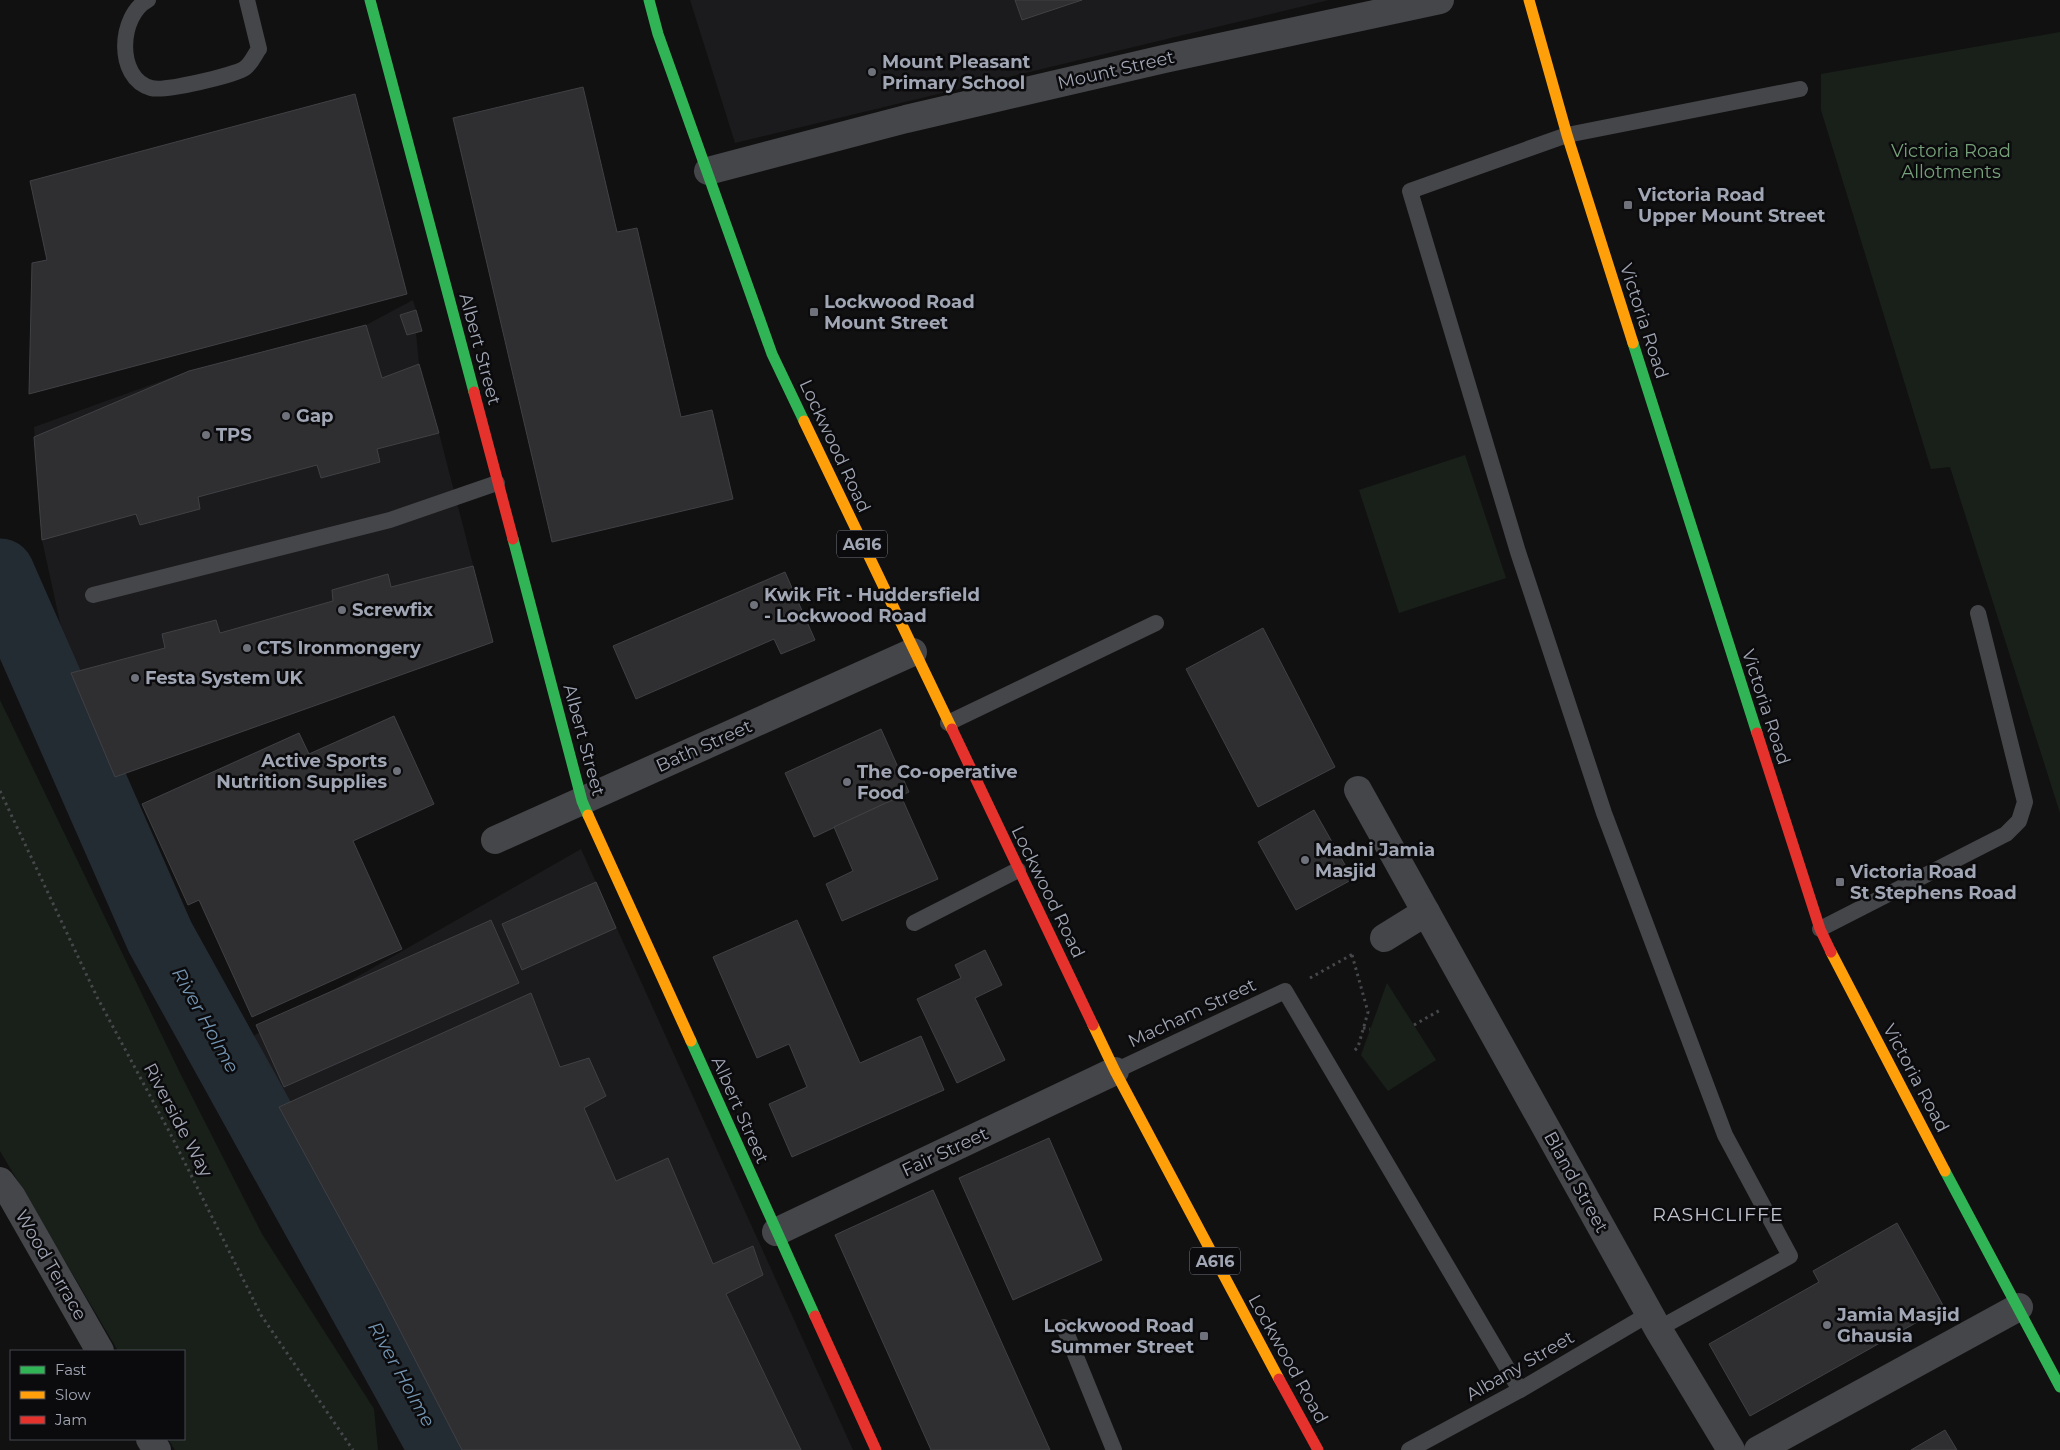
<svg xmlns="http://www.w3.org/2000/svg" width="2060" height="1450" viewBox="0 0 2060 1450" font-family="Montserrat,sans-serif">
	<style>
		.built { fill: #1b1b1d }
		.green { fill: #19201a }
		.lines { fill: none; stroke-linecap: round; stroke-linejoin: round }
		.river { stroke: #242c33; stroke-width: 69 }
		.building { fill: #2f2f31; stroke: #404145 }
		.path { stroke: #47484c; stroke-width: 3; stroke-dasharray: 2.5 4; stroke-linecap: butt }
		.lane { stroke: #45464a; stroke-width: 16 }
		.street { stroke: #45464a; stroke-width: 28 }
		.fast { stroke: #30b455; stroke-width: 11 }
		.slow { stroke: #ff9f0a; stroke-width: 11 }
		.jam { stroke: #e5322d; stroke-width: 11 }
		.poi-dot { fill: #6f727b; stroke: #0b0b0d; stroke-width: 2 }
		.labels { text-anchor: middle; stroke-width: 5; stroke-linejoin: round; paint-order: stroke }
		.shield { fill: #0b0b0d; stroke: #747882; stroke-width: 1 }
		.shield-label { font-size: 16px; font-weight: bold; fill: #a1a6b4 }
		.poi-label { font-size: 18px; font-weight: bold; fill: #a1a6b4; stroke: #0b0b0d; text-anchor: start }
		.street-label { font-size: 18px; fill: #a1a6b4; stroke: #0b0b0d }
		.park-label { font-size: 18px; fill: #76a079; stroke: #0b0b0d }
		.water-label { font-size: 19px; font-style: italic; fill: #7495b2; stroke: #0b0b0d }
		.neighbourhood-label { font-size: 19px; letter-spacing: 1px; fill: #c2c5d0; stroke: #0b0b0d }
	</style>
	<rect width="100%" height="100%" fill="#111"/>
	<g class="built">
		<path d="M690,0H1329L735,143Z"/>
		<path d="M413,300L422,331L416,333L419,364L439,433L493,642L115,777L71,673L42,540L34,427L189,371L366,325Z"/>
		<path d="M581,849L853,1450H448L234,1047Z"/>
	</g>
	<g class="green">
		<path d="M2060,32V813L1950,467L1931,469L1821,110V74Z"/>
		<path d="M1465,455L1506,578L1399,613L1359,490Z"/>
		<path d="M0,700L182,1077L262,1234L374,1409L378,1450H175L168,1439H184V1351H118L0,1151Z"/>
		<path d="M1387,983L1436,1060L1388,1091L1361,1055Z"/>
	</g>
	<g class="lines">
		<path class="river" d="M0,573L160,937L444,1450"/>
	</g>
	<g class="building">
		<path d="M1015,0H1082L1022,20Z"/>
		<path d="M583,87L617,232L637,228L681,417L712,410L733,499L552,542L453,118Z"/>
		<path d="M355,94L407,294L29,394L32,263L47,260L30,181Z"/>
		<path d="M416,310L422,331L407,335L400,315Z"/>
		<path d="M366,325L382,378L419,364L439,433L377,449L380,462L321,478L317,465L198,497L200,509L140,525L136,514L42,540L34,437L189,371Z"/>
		<path d="M473,566L493,642L115,777L71,673L165,648L162,634L216,620L220,633L333,601L332,590L388,574L391,587Z"/>
		<path d="M785,572L815,640L781,654L774,639L636,699L613,646Z"/>
		<path d="M1263,628L1335,767L1258,807L1186,669Z"/>
		<path d="M394,716L434,804L353,841L402,949L252,1017L199,900L188,905L142,804L299,733L309,754Z"/>
		<path d="M881,729L909,792L814,837L785,773Z"/>
		<path d="M901,796L938,879L842,921L826,884L853,871L834,827Z"/>
		<path d="M1314,810L1353,879L1296,910L1258,842Z"/>
		<path d="M596,882L616,928L522,970L502,924Z"/>
		<path d="M491,920L519,983L284,1087L256,1025Z"/>
		<path d="M797,920L860,1063L921,1036L944,1090L792,1157L769,1104L807,1087L789,1044L757,1058L713,957Z"/>
		<path d="M985,950L1002,985L975,998L1005,1060L957,1083L917,999L961,978L955,965Z"/>
		<path d="M531,993L560,1067L589,1058L606,1096L584,1108L616,1181L668,1158L713,1264L753,1246L763,1275L726,1294L801,1450H462L378,1288L279,1107Z"/>
		<path d="M1049,1138L1102,1260L1013,1300L959,1178Z"/>
		<path d="M933,1190L1050,1450H931L835,1235Z"/>
		<path d="M1897,1223L1944,1307L1750,1416L1709,1344L1819,1282L1813,1271Z"/>
		<path d="M1945,1430L1957,1450H1911Z"/>
	</g>
	<g class="lines">
		<g class="path">
			<path d="M0,791L97,997L170,1133L261,1315L353,1450"/>
			<path d="M1352,955L1368,1012L1358,1047L1354,1051"/>
			<path d="M1310,978L1353,954"/>
			<path d="M1414,1025L1442,1009"/>
			<path d="M1363,1028L1370,1029"/>
		</g>
		<g class="lane">
			<path d="M148,0C119,15 115,78 151,88C164,92 236,75 245,68C251,64 255,54 259,49L247,0"/>
			<path d="M93,595L390,520L497,483"/>
			<path d="M948,723L1156,623"/>
			<path d="M914,923L1018,870"/>
			<path d="M1820,929L2006,834L2019,821L2025,802L1978,613"/>
			<path d="M1115,1071L1285,991L1520,1390"/>
			<path d="M1064,1327L1114,1450"/>
			<path d="M1658,1329L1790,1256L1725,1135L1604,813L1518,552L1410,191L1567,135L1800,89"/>
			<path d="M1409,1450L1520,1390L1649,1314"/>
		</g>
		<g class="street">
			<path d="M708,171L906,119L1164,59L1440,0"/>
			<path d="M1358,790L1658,1329L1731,1450"/>
			<path d="M495,840L913,652"/>
			<path d="M1384,938L1426,912"/>
			<path d="M0,1181L12,1197L100,1351"/>
			<path d="M776,1232L1115,1071"/>
			<path d="M150,1439L157,1450"/>
			<path d="M1758,1450L2019,1307"/>
		</g>
		<g class="fast">
			<path d="M370,0L474,392"/>
			<path d="M649,0L658,34L772,354L804,421"/>
			<path d="M1633,343L1757,733"/>
			<path d="M513,539L582,801L588,815"/>
			<path d="M691,1041L815,1316"/>
			<path d="M1945,1171L2060,1387"/>
		</g>
		<g class="slow">
			<path d="M1529,0L1567,135L1633,343"/>
			<path d="M804,421L952,729"/>
			<path d="M588,815L691,1041"/>
			<path d="M1831,952L1945,1171"/>
			<path d="M1093,1025L1115,1071L1279,1379"/>
		</g>
		<g class="jam">
			<path d="M474,392L513,539"/>
			<path d="M952,729L1093,1025"/>
			<path d="M1757,733L1820,929L1831,952"/>
			<path d="M815,1316L876,1450"/>
			<path d="M1279,1379L1318,1450"/>
		</g>
	</g>
	<g class="poi-dot">
		<circle cx="872" cy="72" r="5"/>
		<rect x="1623" y="200" width="10" height="10" rx="2.5"/>
		<rect x="809" y="307" width="10" height="10" rx="2.5"/>
		<circle cx="286" cy="416" r="5"/>
		<circle cx="206" cy="435" r="5"/>
		<circle cx="754" cy="605" r="5"/>
		<circle cx="342" cy="610" r="5"/>
		<circle cx="247" cy="648" r="5"/>
		<circle cx="135" cy="678" r="5"/>
		<circle cx="397" cy="771" r="5"/>
		<circle cx="847" cy="782" r="5"/>
		<circle cx="1305" cy="860" r="5"/>
		<rect x="1835" y="877" width="10" height="10" rx="2.5"/>
		<circle cx="1827" cy="1325" r="5"/>
		<rect x="1199" y="1331" width="10" height="10" rx="2.5"/>
	</g>
	<g class="labels">
		<g class="shield">
			<rect x="837" y="530.5" width="50" height="27" rx="4"/>
			<rect x="1190" y="1247.5" width="50" height="27" rx="4"/>
		</g>
		<g class="shield-label">
			<text x="862" y="550">A616</text>
			<text x="1215" y="1267">A616</text>
		</g>
		<g class="poi-label">
			<text x="882" y="68">Mount Pleasant<tspan x="882" dy="21">Primary School</tspan></text>
			<text x="1638" y="201">Victoria Road<tspan x="1638" dy="21">Upper Mount Street</tspan></text>
			<text x="824" y="308">Lockwood Road<tspan x="824" dy="21">Mount Street</tspan></text>
			<text x="296" y="422">Gap</text>
			<text x="216" y="441">TPS</text>
			<text x="764" y="601">Kwik Fit - Huddersfield<tspan x="764" dy="21">- Lockwood Road</tspan></text>
			<text x="352" y="616">Screwfix</text>
			<text x="257" y="654">CTS Ironmongery</text>
			<text x="145" y="684">Festa System UK</text>
			<text x="387" y="767" text-anchor="end">Active Sports<tspan x="387" dy="21">Nutrition Supplies</tspan></text>
			<text x="857" y="778">The Co-operative<tspan x="857" dy="21">Food</tspan></text>
			<text x="1315" y="856">Madni Jamia<tspan x="1315" dy="21">Masjid</tspan></text>
			<text x="1850" y="878">Victoria Road<tspan x="1850" dy="21">St Stephens Road</tspan></text>
			<text x="1837" y="1321">Jamia Masjid<tspan x="1837" dy="21">Ghausia</tspan></text>
			<text x="1194" y="1332" text-anchor="end">Lockwood Road<tspan x="1194" dy="21">Summer Street</tspan></text>
		</g>
		<g class="street-label">
			<text transform="translate(1116 70) rotate(-13)" y="6">Mount Street</text>
			<text transform="translate(1644 321) rotate(72)" y="6">Victoria Road</text>
			<text transform="translate(480 349) rotate(75)" y="6">Albert Street</text>
			<text transform="translate(835 446) rotate(65)" y="6">Lockwood Road</text>
			<text transform="translate(1766 707) rotate(72)" y="6">Victoria Road</text>
			<text transform="translate(584 740) rotate(75)" y="6">Albert Street</text>
			<text transform="translate(704 746) rotate(-24)" y="6">Bath Street</text>
			<text transform="translate(1048 892) rotate(64)" y="6">Lockwood Road</text>
			<text transform="translate(1192 1013) rotate(-25)" y="6">Macham Street</text>
			<text transform="translate(1916 1078) rotate(62)" y="6">Victoria Road</text>
			<text transform="translate(740 1110) rotate(66)" y="6">Albert Street</text>
			<text transform="translate(178 1120) rotate(62)" y="6">Riverside Way</text>
			<text transform="translate(945 1152) rotate(-25)" y="6">Fair Street</text>
			<text transform="translate(1576 1182) rotate(61)" y="6">Bland Street</text>
			<text transform="translate(51 1265) rotate(60)" y="6">Wood Terrace</text>
			<text transform="translate(1288 1359) rotate(61)" y="6">Lockwood Road</text>
			<text transform="translate(1520 1366) rotate(-30)" y="6">Albany Street</text>
		</g>
		<g class="park-label">
			<text x="1951" y="157">Victoria Road<tspan x="1951" dy="21">Allotments</tspan></text>
		</g>
		<g class="water-label">
			<text transform="translate(206 1020) rotate(61)" y="7">River Holme</text>
			<text transform="translate(402 1374) rotate(61)" y="7">River Holme</text>
		</g>
		<g class="neighbourhood-label">
			<text x="1718" y="1221">RASHCLIFFE</text>
		</g>
	</g>
	<rect x="10" y="1350" width="175" height="90" fill="#0b0b0d" stroke="#474950"/>
	<rect x="20" y="1366" width="25" height="8" fill="#30b455" stroke="#474950"/>
	<text x="55" y="1375" font-size="15" fill="#a1a6b4">Fast</text>
	<rect x="20" y="1391" width="25" height="8" fill="#ff9f0a" stroke="#474950"/>
	<text x="55" y="1400" font-size="15" fill="#a1a6b4">Slow</text>
	<rect x="20" y="1416" width="25" height="8" fill="#e5322d" stroke="#474950"/>
	<text x="55" y="1425" font-size="15" fill="#a1a6b4">Jam</text>
</svg>
